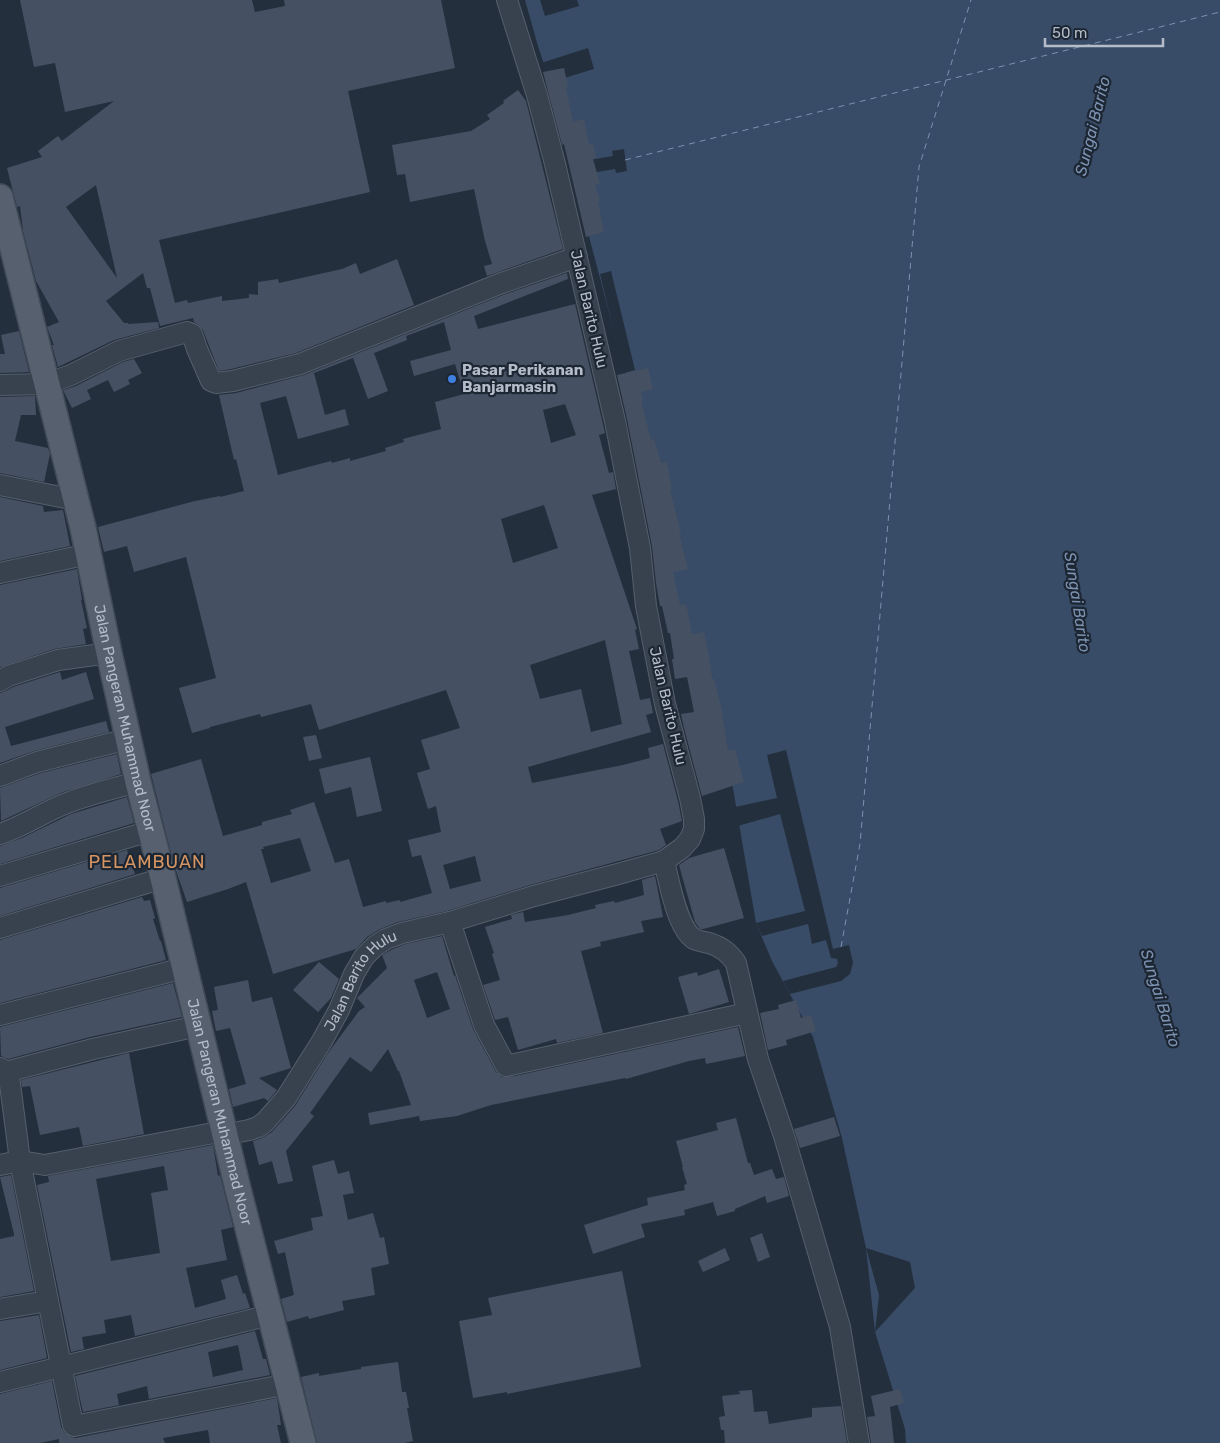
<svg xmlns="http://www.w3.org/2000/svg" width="1220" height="1443" viewBox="0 0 1220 1443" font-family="Rubik,sans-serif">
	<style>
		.water { fill: #394c67 }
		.pier { fill: #242f3e }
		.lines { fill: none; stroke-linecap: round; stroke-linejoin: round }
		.ferry { stroke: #7c92b1; stroke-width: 1; stroke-dasharray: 6 5; stroke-linecap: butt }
		.building { fill: #455162; fill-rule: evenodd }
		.minor-casing { stroke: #565f6c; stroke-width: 22 }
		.major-casing { stroke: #414a57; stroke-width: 28 }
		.minor { stroke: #38414e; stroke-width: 20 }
		.major { stroke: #56606e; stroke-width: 25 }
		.shop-dot { fill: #3f7fe0; stroke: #1d2633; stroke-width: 2 }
		.labels { text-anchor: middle; stroke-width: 4.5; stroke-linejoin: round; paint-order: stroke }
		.street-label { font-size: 15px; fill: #b4bcc9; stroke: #1d2633 }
		.poi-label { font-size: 15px; font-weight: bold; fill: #b4bcc9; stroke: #1d2633; text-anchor: start }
		.water-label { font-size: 16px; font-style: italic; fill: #7c92b1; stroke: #1d2633 }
		.quarter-label { font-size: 18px; letter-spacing: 1px; fill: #d59563; stroke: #1d2633 }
	</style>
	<rect width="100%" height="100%" fill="#242f3e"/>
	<path class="water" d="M525,0H1220V1443H906L905,1429L875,1332L866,1248L842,1138L813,1037L772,961L756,923L728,759L670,575L640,429L573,176L551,85L538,46Z"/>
	<g class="pier">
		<path d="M540,0H577L579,6L545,16Z"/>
		<path d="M588,48L594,69L548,83L541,63Z"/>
		<path d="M624,149L627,171L616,173L615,169L573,176L571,163L613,156L612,151Z"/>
		<path d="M611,271L635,370L624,373L600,274Z"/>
		<path d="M786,750L833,949L849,945L853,963L850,974L841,981L790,994L783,981L836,967L838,963L837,959L831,958L826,940L812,944L808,924L762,936L756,923L805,911L780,814L738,826L735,807L777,798L767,755Z"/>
		<path d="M866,1248L910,1262L915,1288L875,1332L879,1295Z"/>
	</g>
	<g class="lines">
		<g class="ferry">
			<path d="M625,160L1220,12"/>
			<path d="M841,947L860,844L919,167L971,0"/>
		</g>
	</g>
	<g class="building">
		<path d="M20,0H252L255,12L285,6L284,0H441L455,68L348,91L370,192L159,240L175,303L187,300L188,303L222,296V301L249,298V294L258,295V282L278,279L279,283L342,269L356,263L360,274L397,259L414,305L296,353L231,369L219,371L203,330L200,326L194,322L193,318L160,326L150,288H147L143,273L106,301L124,323H128V324L158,322L159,328L114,340L58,367L52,345H54L47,327L59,322L36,281L23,231L20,206L17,207L7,168L42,157L38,151L58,136L62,141L114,101L65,112L55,63L34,67ZM96,185L117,278L66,207Z"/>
		<path d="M564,68L568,87L566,88L573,122L584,119L589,145L593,144L596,158L593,159L600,184L595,185L600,201L598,202L604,232L586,237L564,144L562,145L543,72Z"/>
		<path d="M518,90L526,101L563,249L487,276L484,266L492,264L485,241L474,189L410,202L405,174L397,175L392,145L471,131L490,119L487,115L504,103L503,101Z"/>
		<path d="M567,273L568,279L474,316L478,329L575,304L605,433L599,435L609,473L613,472L616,489L592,495L637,629L635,630L639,649L629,651L640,700L650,698L653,713L646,715L651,732L528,767L532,783L623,765L650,758L648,748L663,744L678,801L682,821L660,829L666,845L659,850L530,885L447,911L398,922L380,929L367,937L356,949L273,974L246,882L228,889L187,902L174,865L151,774L201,759L223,836L262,825V822L292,814L290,810L314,802L335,863L349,859L363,907L386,901V903L400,900V902L432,893L421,855L412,857L408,840L441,832L436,806L428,809L417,773L430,769L421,740L460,728L446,690L319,730L311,704L261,717L260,714L210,727V728L192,733L179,688L216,678L186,557L134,572L127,546L104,552L98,527L195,501L220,496V497L244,491L236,459L234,460L219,395L236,393L304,375L503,295ZM444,322L451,350L410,361L414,376L455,364L464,394L435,402L441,429L403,439L404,442L385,448L386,451L350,461V458L332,463L331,461L278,475L260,403L286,396L298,439L349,425L345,409L325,415L314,373L353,358L368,399L388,391L374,353L407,340L406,336ZM565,404L576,435L551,443L543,410ZM544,505L558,548L513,563L501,519ZM605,640L622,724L591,732L581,689L540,699L530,665ZM300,838L311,871L271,883L261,849H264L263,847ZM475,856L481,881L450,889L443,865Z"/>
		<path d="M19,331L29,372L0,373V354H5L1,335Z"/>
		<path d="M134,359L142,373L128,380L130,384L114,392L108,380L87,390L91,399L72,408L63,390L76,386L123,362Z"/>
		<path d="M648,368L653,389L641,392L643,401H641L651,440L654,439L661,463L667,462L672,490H670L681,533L679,534L688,569L673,572L680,605L686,604L692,634L704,632L709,656L712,679H714L721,707L728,751L735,749L744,782L702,796L684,728L681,714L694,712L687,677L675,679L672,659H674L670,633H668L662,606H660L656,583L652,546L627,419L617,375Z"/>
		<path d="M35,396L36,415H21L15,441L48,448L50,454L44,482L0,473V397Z"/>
		<path d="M0,497L43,506L44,512L63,510L70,546L0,561Z"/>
		<path d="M77,569L82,600H81L87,628L83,629L86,644L54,649L0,667V585Z"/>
		<path d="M60,672L62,680L86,672L94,699L5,727L11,746L106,721L109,732L34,751L0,763V693L6,691L13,687Z"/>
		<path d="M316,735L322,758L309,761L303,737Z"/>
		<path d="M117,754L121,774L63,792L1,821L0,788L41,773Z"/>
		<path d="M370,757L382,811L357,817L351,787L325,794L319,769Z"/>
		<path d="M127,797L134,823L0,864V846L22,838L71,814Z"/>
		<path d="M724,848L744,918L703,929H700L695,922L679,865L689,858Z"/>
		<path d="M127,850L135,874L0,916V888Z"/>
		<path d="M655,876L663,917L641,921L644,932L600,942L601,946L581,951L603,1033L557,1043L556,1039L518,1050L508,1017L495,1020L483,985L500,980L492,954L494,953L485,927L512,919L511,915L523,912L525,922L568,915L596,908L595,905L614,901L615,903L644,895L642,880Z"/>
		<path d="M142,897L144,901L150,900L155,918L153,919L160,941H161L166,960L0,1003V940Z"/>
		<path d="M442,936L454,976L455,975L473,1029L496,1072L502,1077L515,1076L738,1027L745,1056L706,1064L705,1058L689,1061L626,1079L625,1078L491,1105L457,1116L420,1121L419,1116L370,1125L368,1113L411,1105L399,1071H398L388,1049L371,1072L350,1057L310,1113L314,1116L286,1151L293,1181L278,1184L272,1161L259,1165L253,1141L262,1138L272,1132L295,1106L328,1053L359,1011L365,1007L357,998L387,968L382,955L391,950L405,944ZM437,972L450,1009L427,1018L414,980Z"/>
		<path d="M319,962L339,979L331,998L318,1012L293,990Z"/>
		<path d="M719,969L729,1002L689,1014L678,977L697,972L698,976Z"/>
		<path d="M248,980L252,1002L272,997L291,1068L259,1078L277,1090L268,1101L264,1098L233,1107L229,1089L246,1084L230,1028L216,1031L212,1011L218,1010L214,987Z"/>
		<path d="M173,983L182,1017L90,1037L8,1059L1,1056L0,1027Z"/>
		<path d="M796,1000L801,1018L811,1015L816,1031L786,1040L787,1045L768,1050L760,1013L779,1009L778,1005Z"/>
		<path d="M129,1053L144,1134L83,1146L79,1127L40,1135L30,1086L22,1087L21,1080Z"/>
		<path d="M834,1117L840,1136L800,1148L794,1129Z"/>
		<path d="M736,1118L748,1163H750L754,1175L772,1169L776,1179L784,1177L789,1196L767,1203L765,1196L735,1209V1211L717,1216L713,1202L684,1210L685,1215L641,1224L645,1237L593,1254L584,1225L648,1205L647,1198L685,1190L684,1185L687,1184L682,1167H683L676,1141L718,1130L716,1123Z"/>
		<path d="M213,1145L218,1176L220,1175L233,1227L221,1230L227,1260L186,1268L195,1308L226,1299L221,1280L237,1275L243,1294L245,1293L250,1308L135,1336L131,1315L104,1320L106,1333L82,1337L84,1349L71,1352L37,1185L49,1182L48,1176ZM164,1166L168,1190L151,1193L160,1253L111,1261L96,1179Z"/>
		<path d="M334,1160L338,1174L349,1171L354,1193L343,1195L348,1220L373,1213L380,1238L384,1237L389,1264L371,1268L375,1295L342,1301L344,1310L309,1319L308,1316L287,1322L281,1299L294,1295L285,1252L278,1254L274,1241L313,1230L311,1218L323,1216L312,1166Z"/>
		<path d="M11,1175L34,1291L0,1297V1239L14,1236V1234L0,1177Z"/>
		<path d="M762,1233L770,1257L758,1262L750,1238Z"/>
		<path d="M725,1248L730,1260L703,1272L698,1261Z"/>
		<path d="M622,1271L641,1367L507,1394V1392L473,1398L459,1321L492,1315L488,1298Z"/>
		<path d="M39,1315L47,1358L0,1370V1321Z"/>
		<path d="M255,1331L263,1359H266L270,1375L149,1399L147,1386L117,1394L119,1405L83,1412L75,1376ZM238,1345L243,1370L213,1377L208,1352Z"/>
		<path d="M398,1362L402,1392H406L409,1408H407L413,1441L404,1443H317L301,1377L319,1373V1376L361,1369V1367Z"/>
		<path d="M52,1381L61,1427L65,1433L71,1437L76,1438L277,1398L281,1425H277L281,1443H210L208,1430L163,1438L165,1443H59V1439L40,1443H0V1394Z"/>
		<path d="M900,1389L904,1403L890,1407L894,1443H871L867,1417L875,1416L871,1396Z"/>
		<path d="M752,1390L754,1412L767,1411L769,1424L812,1417V1408L841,1406L847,1443H725L724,1430H721L719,1417L725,1416L722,1396L740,1394L739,1391Z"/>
	</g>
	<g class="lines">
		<g class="minor-casing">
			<g id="minor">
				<path d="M0,385L46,384L71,375L119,351L187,332L192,334L197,349L211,381L216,383L233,381L300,364L499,284L577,257"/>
				<path d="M0,485L76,500"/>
				<path d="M0,573L89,554"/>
				<path d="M0,681L8,676L58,660L109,653"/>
				<path d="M0,776L37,762L128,739"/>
				<path d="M0,834C24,826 44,812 67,803C90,794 114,788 138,782"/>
				<path d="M664,861C669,881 677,928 694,939C699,941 704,942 709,943C722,947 729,953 736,963L758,1059L784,1136L840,1327L859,1443"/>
				<path d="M0,876L150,831"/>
				<path d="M450,922L484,1025L506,1066L747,1013"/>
				<path d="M0,928L163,878"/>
				<path d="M0,1015L184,968"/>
				<path d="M0,1068C7,1072 8,1077 10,1084L20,1161L73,1425L74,1426L288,1384"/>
				<path d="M6,1072L93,1049L198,1026"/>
				<path id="s1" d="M224,1135L249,1130L258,1127L265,1122L286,1098L322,1041L339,1010L354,974L364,957L375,946L386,939L402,933L450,922L534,896L618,874L664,861L682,848L690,839L694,829V819L690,798L665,704L646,606L640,548L615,421L555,164L537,95L507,0"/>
				<path d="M0,1165L20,1161L45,1165L224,1131"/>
				<path d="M0,1309L48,1301"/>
				<path d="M0,1382L270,1315"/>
			</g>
		</g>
		<g class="major-casing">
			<g id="major">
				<path id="s2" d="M0,197L83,528L109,653L138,782L163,878L238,1189L303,1443"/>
			</g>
		</g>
		<use href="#minor" class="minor"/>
		<use href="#major" class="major"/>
	</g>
	<circle class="shop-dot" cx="452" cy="379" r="5"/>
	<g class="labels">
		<g class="street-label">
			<text transform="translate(589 309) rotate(77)" y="5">Jalan Barito Hulu</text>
			<text transform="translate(668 706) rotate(77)" y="5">Jalan Barito Hulu</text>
			<text dy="5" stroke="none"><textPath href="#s2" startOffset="536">Jalan Pangeran Muhammad Noor</textPath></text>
			<text dy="5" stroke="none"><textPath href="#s1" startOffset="216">Jalan Barito Hulu</textPath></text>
			<text dy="5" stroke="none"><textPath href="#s2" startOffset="941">Jalan Pangeran Muhammad Noor</textPath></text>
		</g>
		<g class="poi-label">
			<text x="462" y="375">Pasar Perikanan<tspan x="462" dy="17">Banjarmasin</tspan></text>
		</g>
		<g class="water-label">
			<text transform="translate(1092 126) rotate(-76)" y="6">Sungai Barito</text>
			<text transform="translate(1078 602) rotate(81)" y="6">Sungai Barito</text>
			<text transform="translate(1161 998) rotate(73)" y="6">Sungai Barito</text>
		</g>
		<g class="quarter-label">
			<text x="147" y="868">PELAMBUAN</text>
		</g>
	</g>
	<path d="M1045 38v8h118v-8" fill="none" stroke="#b4bcc9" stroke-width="2.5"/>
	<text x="1052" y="38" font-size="15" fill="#b4bcc9" stroke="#1d2633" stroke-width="4" paint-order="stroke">50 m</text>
</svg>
